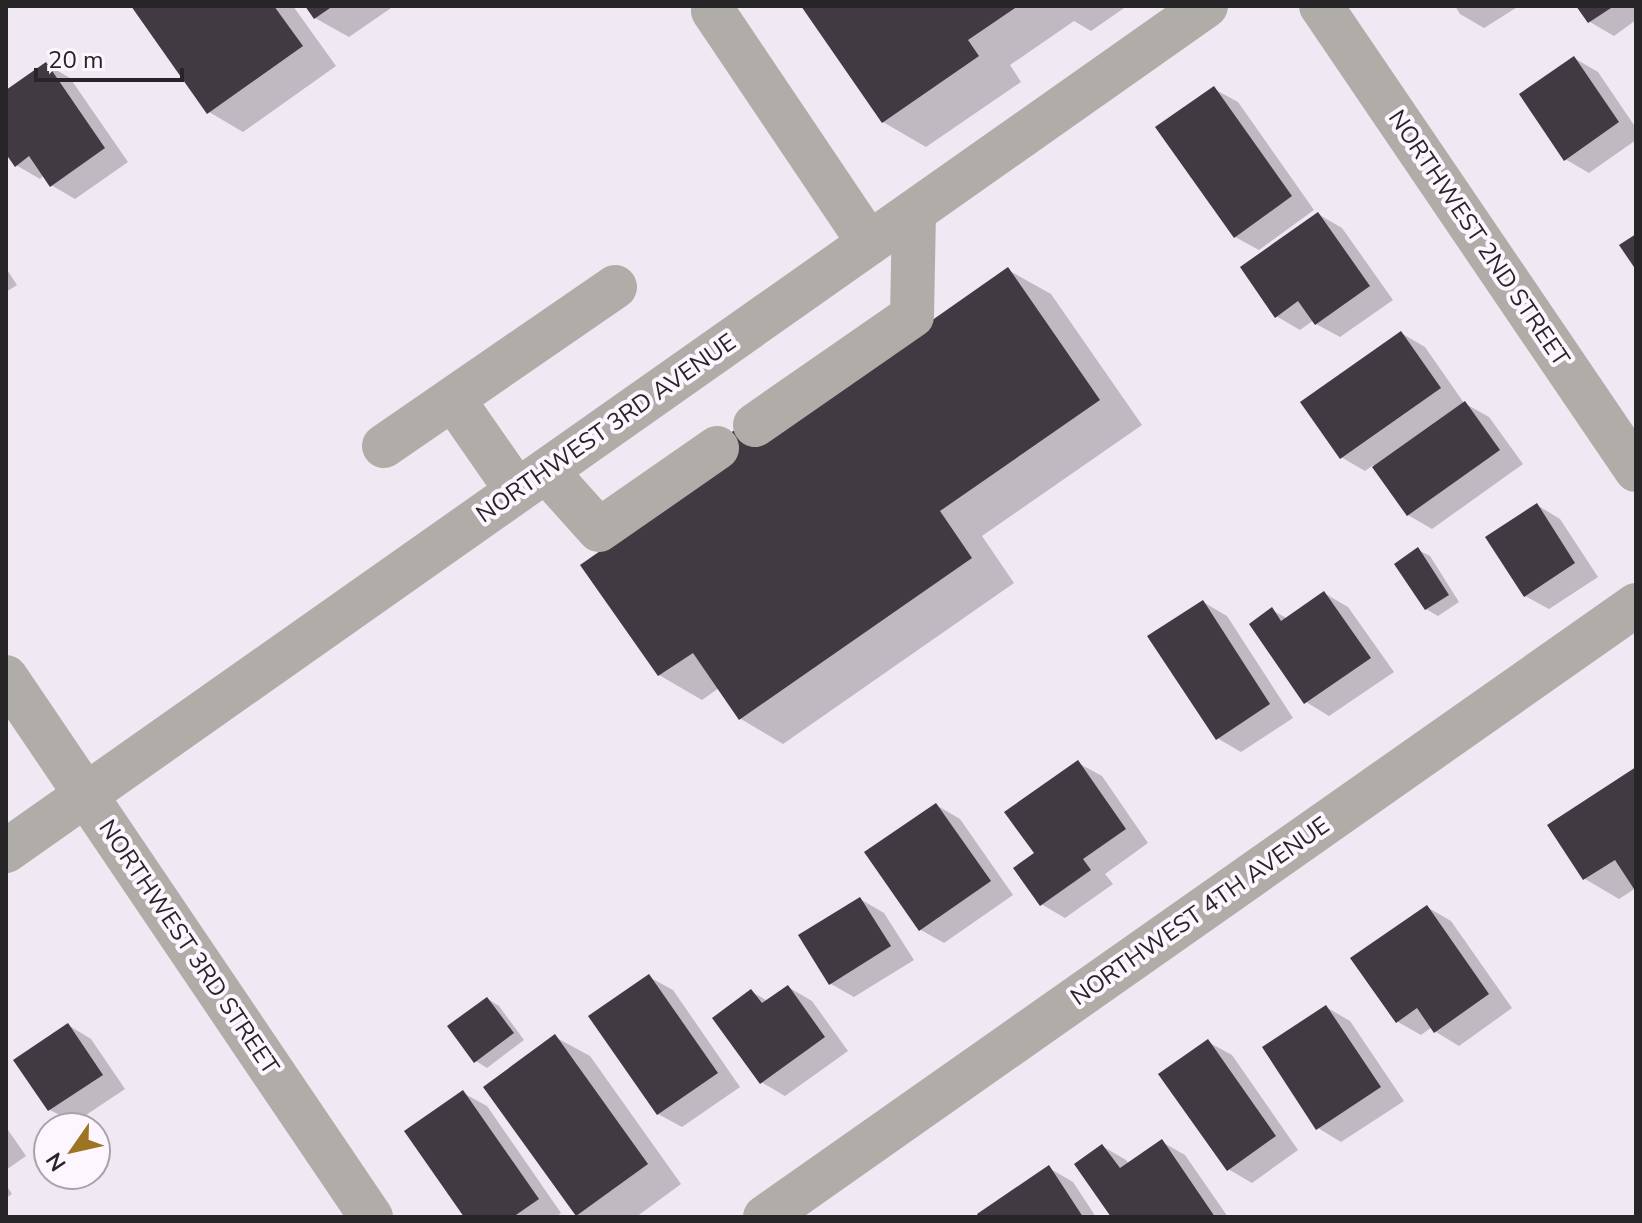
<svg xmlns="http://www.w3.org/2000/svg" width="1642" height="1223" viewBox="0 0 1642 1223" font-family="'Nunito Sans',sans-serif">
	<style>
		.shadow { fill: #0003 }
		.building { fill: #413a43 }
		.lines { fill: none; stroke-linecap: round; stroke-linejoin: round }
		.minor { stroke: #b0ada8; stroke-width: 44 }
		.labels { text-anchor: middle; stroke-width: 8; stroke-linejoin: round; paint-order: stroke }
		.street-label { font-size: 24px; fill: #282529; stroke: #fdf6fe }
	</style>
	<rect width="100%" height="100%" fill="#f0e8f2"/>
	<g class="shadow">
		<path d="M133,6H293L336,66L243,132L209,112Z"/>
		<path d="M307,6H394L349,37L315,18Z"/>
		<path d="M804,6H1127L1091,31L1074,21L1010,65L1021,82L926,147L883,122Z"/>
		<path d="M1455,6H1519L1484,28L1460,14Z"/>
		<path d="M1579,6H1636V20L1614,36L1590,22Z"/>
		<path d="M1574,58L1598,72L1636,128V140L1589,173L1565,159Z"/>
		<path d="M46,64L70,78L128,162L75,199L51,185L44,175L40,179L16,165L6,150V92Z"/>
		<path d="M1214,89L1238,102L1314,210L1259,250L1235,237Z"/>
		<path d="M1318,214L1342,228L1393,300L1340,337L1316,324L1314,320L1300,330L1276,316Z"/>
		<path d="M6,268L17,285L6,292Z"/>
		<path d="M1008,270L1051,294L1142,425L982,536L1014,583L783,744L741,719L719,688L702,700L659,675L773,434Z"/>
		<path d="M1401,333L1425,347L1464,403L1489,417L1523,464L1432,529L1408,515L1373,465L1365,471L1341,457Z"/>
		<path d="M1537,505L1560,519L1598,577L1549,609L1525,596Z"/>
		<path d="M1418,550L1430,556L1459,602L1438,616L1426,609Z"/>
		<path d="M1324,593L1348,607L1394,672L1329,716L1306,702L1272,610L1288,619Z"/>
		<path d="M1203,602L1227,616L1293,718L1241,752L1217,738Z"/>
		<path d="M1078,763L1102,776L1148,843L1105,874L1113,884L1065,918L1041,904Z"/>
		<path d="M1636,770V888L1619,899L1585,879Z"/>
		<path d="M936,805L960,819L1013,895L944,943L921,930Z"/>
		<path d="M860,899L884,913L914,960L854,997L831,984Z"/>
		<path d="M1427,907L1451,921L1512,1008L1459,1046L1436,1032L1432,1027L1421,1035L1398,1022Z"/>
		<path d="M649,977L673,990L740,1087L682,1127L658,1114Z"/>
		<path d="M788,987L812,1001L848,1051L785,1096L761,1082L752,992L768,1001Z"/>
		<path d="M488,999L499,1006L524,1040L487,1068L476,1061Z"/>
		<path d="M1326,1007L1350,1021L1404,1101L1341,1142L1318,1128Z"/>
		<path d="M68,1025L91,1039L125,1089L74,1123L50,1110Z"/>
		<path d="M555,1037L590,1056L681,1184L636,1217H582L577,1215Z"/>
		<path d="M1208,1042L1232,1055L1298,1150L1252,1183L1228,1169Z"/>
		<path d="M463,1093L487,1106L561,1213L556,1217H466Z"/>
		<path d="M6,1127L26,1156L6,1170Z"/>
		<path d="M1162,1142L1185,1155L1228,1217H1113L1102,1146L1126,1160L1129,1164Z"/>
		<path d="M1049,1168L1073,1182L1096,1217H981Z"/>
		<path d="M6,1185L12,1194L6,1198Z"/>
	</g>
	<g class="building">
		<path d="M131,6H274L303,46L207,114Z"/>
		<path d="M305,6H333L314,19Z"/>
		<path d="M801,6H1018L968,40L979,56L882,123Z"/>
		<path d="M1576,6H1614L1588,23Z"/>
		<path d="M1574,56L1619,122L1564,161L1519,94Z"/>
		<path d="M46,62L105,148L50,187L29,156L15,167L6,154V90Z"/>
		<path d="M1214,86L1292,196L1234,238L1155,127Z"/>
		<path d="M1318,212L1370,286L1315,325L1298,301L1275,318L1240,267Z"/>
		<path d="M1636,234V270L1619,245Z"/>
		<path d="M1008,267L1100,400L940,511L972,558L739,720L693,653L658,676L580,565L727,463L714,444L751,419L764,438Z"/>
		<path d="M1401,331L1441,388L1340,459L1300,402Z"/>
		<path d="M1465,401L1500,450L1407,516L1372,467Z"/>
		<path d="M1537,503L1575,563L1524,597L1485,537Z"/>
		<path d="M1418,547L1449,595L1425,610L1394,564Z"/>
		<path d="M1324,591L1371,658L1304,704L1249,624L1272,607L1281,621Z"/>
		<path d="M1203,600L1270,704L1216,740L1147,636Z"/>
		<path d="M1078,760L1126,829L1083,859L1091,870L1040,906L1013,868L1034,853L1004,812Z"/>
		<path d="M1636,767V892L1615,860L1583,880L1547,825Z"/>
		<path d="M936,803L991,881L919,931L864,852Z"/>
		<path d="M860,897L891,946L829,985L798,935Z"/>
		<path d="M1427,905L1489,994L1434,1033L1417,1008L1396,1023L1350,958Z"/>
		<path d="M649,974L718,1073L657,1115L588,1016Z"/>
		<path d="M788,985L825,1037L760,1084L712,1018L751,989L762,1003Z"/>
		<path d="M487,997L514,1033L474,1063L447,1026Z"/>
		<path d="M1326,1005L1381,1087L1316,1130L1262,1047Z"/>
		<path d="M68,1023L103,1075L48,1111L13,1060Z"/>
		<path d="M555,1034L648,1164L576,1216L483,1087Z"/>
		<path d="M1208,1039L1276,1136L1227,1171L1158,1074Z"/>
		<path d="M463,1090L539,1199L513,1217H464L404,1131Z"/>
		<path d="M1162,1139L1215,1217H1111L1074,1164L1102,1144L1120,1168Z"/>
		<path d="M1049,1165L1083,1217H979L977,1214Z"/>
	</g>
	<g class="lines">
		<g class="minor">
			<path d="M1321,6L1636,470"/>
			<path d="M713,11L869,243"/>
			<path d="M453,399L517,491"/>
			<path d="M755,425L912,316L914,212"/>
			<path d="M384,446L615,287"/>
			<path d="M546,471L599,530L717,448"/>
			<path d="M6,677L371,1217"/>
			<path d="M6,851L1206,6"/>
			<path d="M765,1217L1636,605"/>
		</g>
	</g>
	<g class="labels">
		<g class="street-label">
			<text transform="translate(1479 238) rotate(56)" y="8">NORTHWEST 2ND STREET</text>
			<text transform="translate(606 428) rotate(-35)" y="8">NORTHWEST 3RD AVENUE</text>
			<text transform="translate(1200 911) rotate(-35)" y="8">NORTHWEST 4TH AVENUE</text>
			<text transform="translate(189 947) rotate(56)" y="8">NORTHWEST 3RD STREET</text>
		</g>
	</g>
	<rect width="1642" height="1223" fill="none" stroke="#282529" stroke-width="16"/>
	<g transform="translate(72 1151) rotate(236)"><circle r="38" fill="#fdf6fe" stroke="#a8a2a9" stroke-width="2"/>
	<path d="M0-6L14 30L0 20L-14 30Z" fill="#9d7421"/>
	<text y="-12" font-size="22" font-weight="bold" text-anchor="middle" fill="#282529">N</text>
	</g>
	<path d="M36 68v12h146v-12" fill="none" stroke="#282529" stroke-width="4"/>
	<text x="48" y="68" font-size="24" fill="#282529" stroke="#fdf6fe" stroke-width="6" paint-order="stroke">20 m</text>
</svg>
